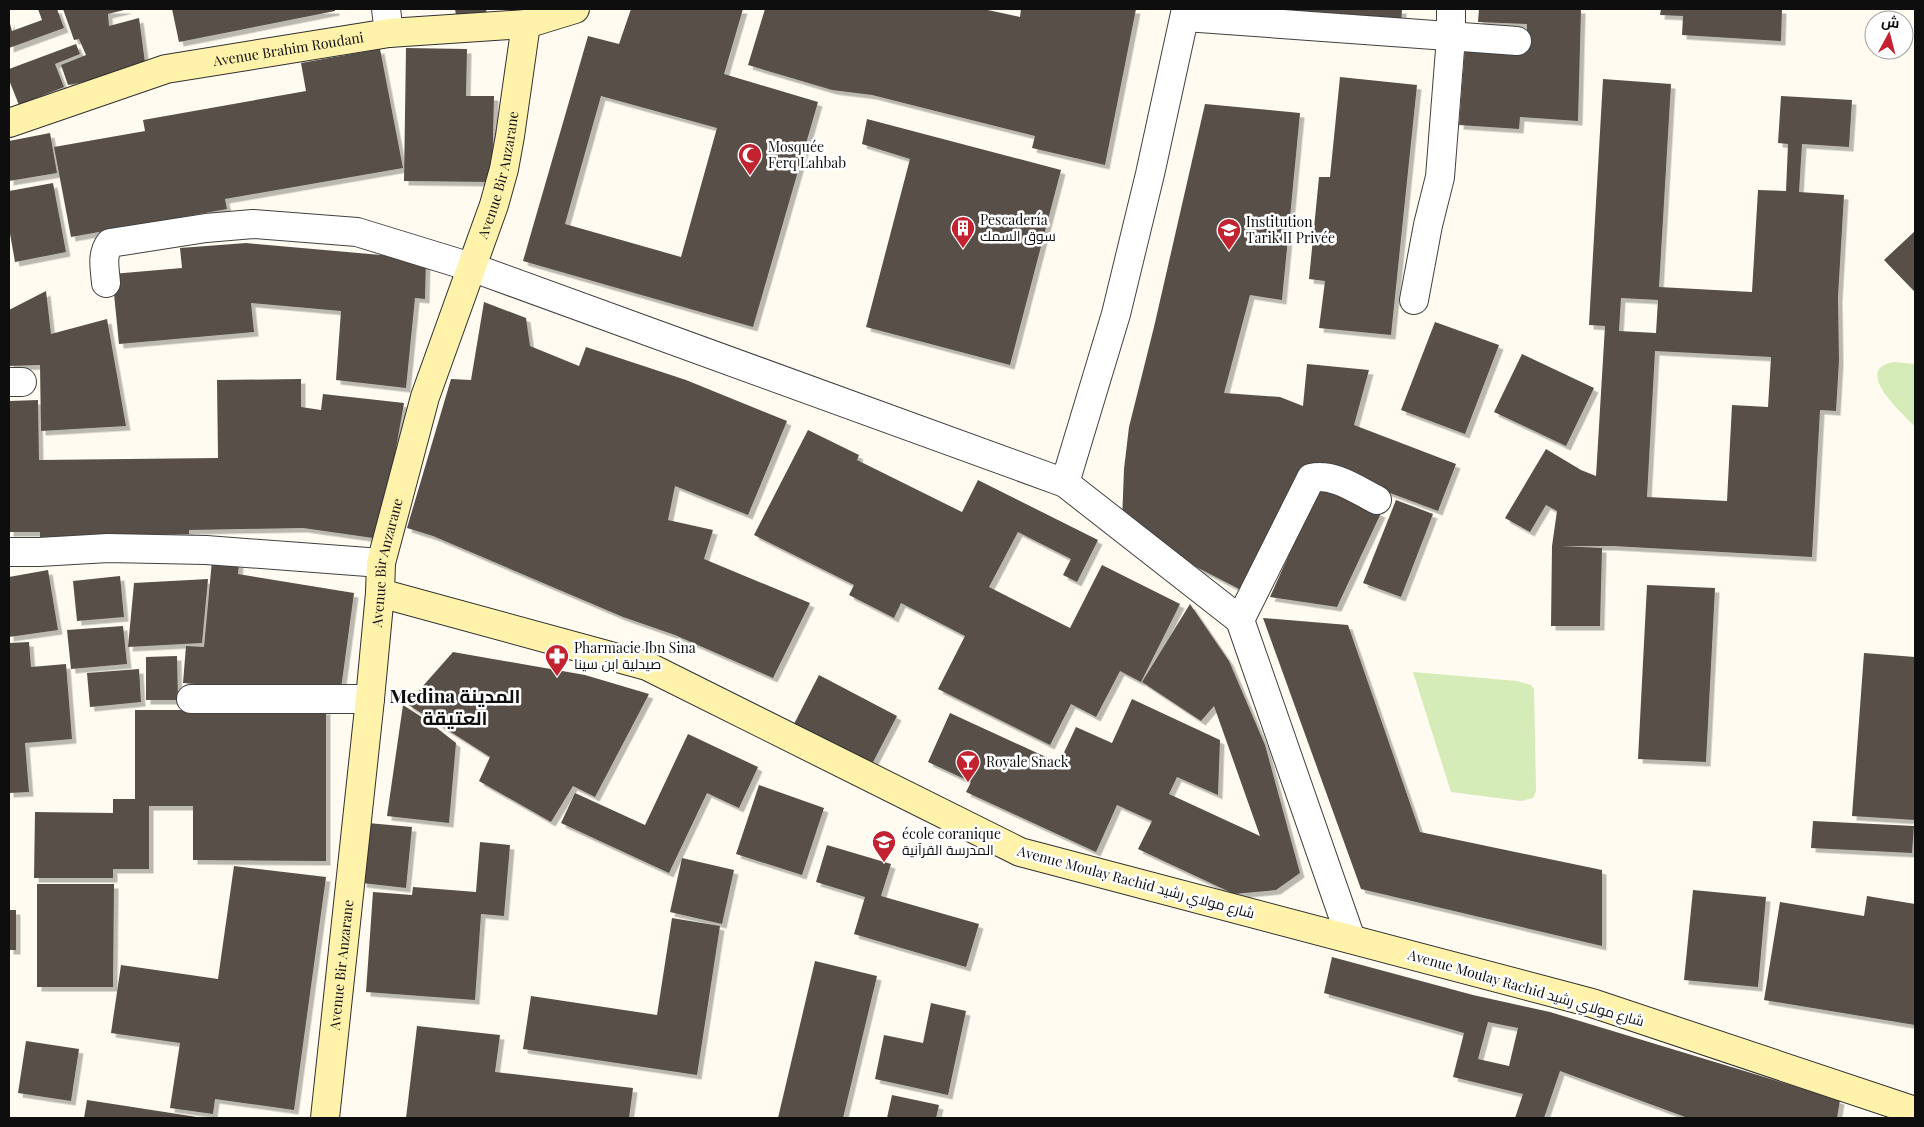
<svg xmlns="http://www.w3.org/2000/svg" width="1924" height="1127" viewBox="0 0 1924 1127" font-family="'Playfair Display',Cairo,serif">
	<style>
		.green { fill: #d5ebb8 }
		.building { fill: #584f4a; fill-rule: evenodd; filter: url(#shadow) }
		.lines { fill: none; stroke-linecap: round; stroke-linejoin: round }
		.street-casing { stroke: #414141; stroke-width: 30 }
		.secondary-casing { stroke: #303030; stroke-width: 30 }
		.street { stroke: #fff; stroke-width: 28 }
		.secondary { stroke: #fff2ab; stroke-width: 28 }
		.labels { text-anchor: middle; stroke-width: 5; stroke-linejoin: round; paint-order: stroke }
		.street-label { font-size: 14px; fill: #0e0e0e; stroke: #fff }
		.poi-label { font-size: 14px; fill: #0e0e0e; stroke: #fff; text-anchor: start }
		.district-label { font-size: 19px; font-weight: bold; fill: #0e0e0e; stroke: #fff }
	</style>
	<defs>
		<filter id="shadow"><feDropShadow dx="4.5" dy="4.5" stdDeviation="0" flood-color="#0004"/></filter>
	</defs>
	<rect width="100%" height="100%" fill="#fffbf0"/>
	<g class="green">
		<path d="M1894,362L1915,364V427C1903,413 1851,369 1894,362Z"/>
		<path d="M1413,672L1517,681L1531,685L1534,689L1536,791L1533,798L1521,801L1451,792Z"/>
	</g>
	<g class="building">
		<path d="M38,9H57L64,28L9,48V20L12,31L42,20Z"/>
		<path d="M63,9H128L108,14L109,26L139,18L146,70L68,85L61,65L86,55L79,39L74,40Z"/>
		<path d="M172,9H335V11L179,42Z"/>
		<path d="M455,9H486L487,15L457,21Z"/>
		<path d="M631,9H743L724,74L818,102L753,327L523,261L588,36L619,44ZM601,96L717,128L681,257L565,224Z"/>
		<path d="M765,9H983L1020,17L1021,9H1136L1105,165L1032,148L1035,136L872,95L832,90L748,65Z"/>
		<path d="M1232,9H1402L1401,24Z"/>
		<path d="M1479,9H1581L1578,121L1520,117L1519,129L1459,125L1465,48L1525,53L1527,24L1478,22Z"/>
		<path d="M1661,9H1782L1781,41L1682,35L1683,16L1660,15Z"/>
		<path d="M76,44L80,54L55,64L64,87L19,105L9,80V69Z"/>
		<path d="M406,48L467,49L466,96H494L492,182L404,181Z"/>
		<path d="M380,49L403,168L225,199L227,209L71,237L54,147L145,131L143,120L306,91L301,63Z"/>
		<path d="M1340,77L1417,85L1391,335L1319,328L1325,281L1309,279L1319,177H1330Z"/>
		<path d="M1603,79L1671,84L1659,287L1752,292L1758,190L1786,191L1788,144L1778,143L1781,96L1852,100L1849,147L1802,144L1799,192L1844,195L1838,297L1839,361L1836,411L1820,410L1812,557L1613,546H1561L1602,548L1600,626H1551L1552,546L1557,511L1546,505L1530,532L1505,518L1546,449L1581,470L1596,476L1605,326L1589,325ZM1621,298L1658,300L1656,333L1619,331ZM1655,351L1771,357L1768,407L1732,405L1727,501L1647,497Z"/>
		<path d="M1205,104L1300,113L1282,300L1250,295L1224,393L1280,397L1303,406L1307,364L1369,370L1354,425L1456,464L1438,511L1313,464L1243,591L1175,556L1122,521L1124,469L1129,427L1154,327Z"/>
		<path d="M867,119L1061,170L1010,365L866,327L910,159L862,144Z"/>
		<path d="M50,133L57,173L9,181V141Z"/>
		<path d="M53,183L66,252L15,262L9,228V191Z"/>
		<path d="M1915,231V289L1914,291L1884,260Z"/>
		<path d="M246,243L426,259L425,299L415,298L406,388L336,380L341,311L251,303L254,332L119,344L112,274L182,268L180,248Z"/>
		<path d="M46,291L51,334L107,319L126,426L41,431L40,365L9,366V310Z"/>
		<path d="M484,302L526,318L530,346L579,366L586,347L686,380L787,421L748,515L675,486L668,520L713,530L704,559L810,603L773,678L675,635L623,617L433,536L407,528L451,379L471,380Z"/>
		<path d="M1435,322L1499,345L1465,434L1401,410Z"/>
		<path d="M1522,354L1594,388L1566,446L1494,412Z"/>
		<path d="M301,379V407L321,410L323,394L404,403L380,539L303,528L189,530V534L40,537V532H9V401L38,400L39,460L218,458L217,380Z"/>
		<path d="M808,430L859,455L857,460L962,512L978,480L1098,540L1077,582L1063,575L1071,559L1018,532L989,587L1070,628L1102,565L1180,604L1141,682L1120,671L1096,717L1071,704L1050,745L938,689L965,636L901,603L894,618L849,595L854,585L754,535Z"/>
		<path d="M1319,488L1381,513L1337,607L1270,597Z"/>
		<path d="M1396,500L1433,514L1401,597L1363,583Z"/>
		<path d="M212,560L239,563L238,574L354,593L340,696L183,683L186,646L204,647Z"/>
		<path d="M48,570L58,630L9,637V577Z"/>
		<path d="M120,576L124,617L77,621L73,581Z"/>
		<path d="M208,579L202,643L128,647L134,583Z"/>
		<path d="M1647,585L1715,588L1706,762L1638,759Z"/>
		<path d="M1190,604L1229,661L1265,745L1300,873L1276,890L1234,894L1138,849L1152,821L1117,805L1096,852L966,792L971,782L928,762L950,713L1059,763L1076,727L1112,743L1132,699L1220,740L1218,795L1177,777L1169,794L1260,836L1214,706L1201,721L1142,682Z"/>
		<path d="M1263,618L1348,625L1420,832L1602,870V946L1361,889Z"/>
		<path d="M123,626L127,664L71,669L67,630Z"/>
		<path d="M29,642L31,667L66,664L72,739L25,743L29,792L9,793V643Z"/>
		<path d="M453,652L585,675L649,694L595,797L573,786L551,822L479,781L490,757L407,704Z"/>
		<path d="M1864,653L1915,657V820L1852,816Z"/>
		<path d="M177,656L178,700H146V657Z"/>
		<path d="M139,669L141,702L90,707L87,673Z"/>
		<path d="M819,675L897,716L872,764L794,724Z"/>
		<path d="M403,705L428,721L456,743L449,823L387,816Z"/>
		<path d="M135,710H326V861L193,860V806H149V869H113V878H34L35,812L113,813V799H135Z"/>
		<path d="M688,734L758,767L739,808L707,793L669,873L561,823L575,793L645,825Z"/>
		<path d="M759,785L824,808L802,875L736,854Z"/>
		<path d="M1813,821L1914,826L1912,853L1811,848Z"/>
		<path d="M368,823L412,827L406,888L362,883Z"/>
		<path d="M480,842L510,845L504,916L481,914L475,1000L366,992L373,892L412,895L413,887L476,892Z"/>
		<path d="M827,845L891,864L881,896L979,924L966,967L854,934L865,897L816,882Z"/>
		<path d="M682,858L734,870L722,924L670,912Z"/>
		<path d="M234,866L326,877L294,1110L215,1099L213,1114L170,1108L180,1043L111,1033L121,965L218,979Z"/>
		<path d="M37,884H114L113,987H37Z"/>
		<path d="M1693,890L1766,897L1758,987L1684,980Z"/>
		<path d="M1867,896L1915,904V1025L1764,1000L1780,902L1864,916Z"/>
		<rect x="9" y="910" width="7" height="40"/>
		<path d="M672,918L720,926L697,1075L523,1049L531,996L657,1015Z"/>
		<path d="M1332,957L1473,995L1550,1012L1840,1100L1837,1118H1688L1560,1071L1544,1118H1515L1523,1094L1453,1077L1464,1033L1324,993ZM1488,1022L1518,1028L1509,1066L1478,1059Z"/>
		<path d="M815,961L877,976L843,1118H778Z"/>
		<path d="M931,1003L966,1011L948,1095L875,1079L884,1035L923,1043Z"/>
		<path d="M417,1026L500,1035L495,1072L633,1088L629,1118H406Z"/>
		<path d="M26,1041L79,1049L71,1101L18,1093Z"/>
		<path d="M892,1095L939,1105L936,1118H887Z"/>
		<path d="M87,1100L197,1117V1118H84Z"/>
	</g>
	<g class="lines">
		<g class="street-casing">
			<g id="street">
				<path d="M386,9L389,33"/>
				<path d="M1185,17L1517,41"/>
				<path d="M106,283C105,269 101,255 110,243L206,228L253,224L357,232L471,267L1065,483L1240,620L1351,939"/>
				<path d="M1414,300L1428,225L1440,177L1451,37V9"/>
				<path d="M9,382H22"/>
				<path d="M1065,483L1116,314L1150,174L1186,9"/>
				<path d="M9,552H39L108,548L206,550L381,563"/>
				<path d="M1240,620L1311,478C1334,473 1357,490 1377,500"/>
				<path d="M191,699H370"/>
			</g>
		</g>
		<g class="secondary-casing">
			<g id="secondary">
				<path id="s1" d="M9,123L166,69L389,33L526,24L575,9"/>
				<path d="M380,593L647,666L1020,852L1592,1003L1915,1111"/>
				<path id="s2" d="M325,1118L370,699L380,593L381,563L425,397L494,205L504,169L510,136L526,24"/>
			</g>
		</g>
		<use href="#street" class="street"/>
		<use href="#secondary" class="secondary"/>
	</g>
	<defs>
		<g id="mosque-pin" transform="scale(1.25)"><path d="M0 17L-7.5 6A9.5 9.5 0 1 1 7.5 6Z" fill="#c32230" stroke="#fff"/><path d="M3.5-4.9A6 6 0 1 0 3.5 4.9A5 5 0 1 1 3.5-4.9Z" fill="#fff"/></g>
		<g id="building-pin" transform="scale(1.25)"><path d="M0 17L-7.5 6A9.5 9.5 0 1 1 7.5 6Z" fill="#c32230" stroke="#fff"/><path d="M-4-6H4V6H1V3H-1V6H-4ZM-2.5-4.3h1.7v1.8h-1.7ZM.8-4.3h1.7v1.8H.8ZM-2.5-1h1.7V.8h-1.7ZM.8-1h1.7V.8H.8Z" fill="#fff"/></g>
		<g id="school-pin" transform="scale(1.25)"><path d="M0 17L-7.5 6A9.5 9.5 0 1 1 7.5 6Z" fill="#c32230" stroke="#fff"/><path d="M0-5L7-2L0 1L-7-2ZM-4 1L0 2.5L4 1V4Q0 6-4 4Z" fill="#fff"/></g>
		<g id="pharmacy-pin" transform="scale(1.25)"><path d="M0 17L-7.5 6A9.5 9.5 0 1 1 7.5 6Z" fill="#c32230" stroke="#fff"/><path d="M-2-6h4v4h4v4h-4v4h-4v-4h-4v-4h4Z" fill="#fff"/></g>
		<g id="bar-pin" transform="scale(1.25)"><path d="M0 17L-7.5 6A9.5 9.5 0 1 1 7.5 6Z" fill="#c32230" stroke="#fff"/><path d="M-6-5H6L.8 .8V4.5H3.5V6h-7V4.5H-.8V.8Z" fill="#fff"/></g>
	</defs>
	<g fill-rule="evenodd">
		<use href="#mosque-pin" x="750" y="155"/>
		<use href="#building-pin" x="963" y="228"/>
		<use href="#school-pin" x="1229" y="230"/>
		<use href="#pharmacy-pin" x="557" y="656"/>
		<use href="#bar-pin" x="968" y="762"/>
		<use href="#school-pin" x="884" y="842"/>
	</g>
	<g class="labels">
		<g class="street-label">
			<text dy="5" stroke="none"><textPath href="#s1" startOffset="290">Avenue Brahim Roudani</textPath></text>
			<text dy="5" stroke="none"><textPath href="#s2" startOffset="964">Avenue Bir Anzarane</textPath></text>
			<text dy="5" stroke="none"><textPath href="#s2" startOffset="559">Avenue Bir Anzarane</textPath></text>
			<text transform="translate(1136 882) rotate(15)" y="5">Avenue Moulay Rachid شارع مولاي رشيد</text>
			<text dy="5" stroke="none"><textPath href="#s2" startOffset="154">Avenue Bir Anzarane</textPath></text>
			<text transform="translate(1526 988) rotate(16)" y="5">Avenue Moulay Rachid شارع مولاي رشيد</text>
		</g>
		<g class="poi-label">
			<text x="768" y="152">Mosquée<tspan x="768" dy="16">Ferq Lahbab</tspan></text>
			<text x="980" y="225">Pescadería<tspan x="980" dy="16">سوق السمك</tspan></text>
			<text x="1246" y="227">Institution<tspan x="1246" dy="16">Tarik II Privée</tspan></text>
			<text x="574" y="653">Pharmacie Ibn Sina<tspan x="574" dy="16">صيدلية ابن سينا</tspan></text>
			<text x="986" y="767">Royale Snack</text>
			<text x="902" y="839">école coranique<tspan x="902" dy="16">المدرسة القرآنية</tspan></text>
		</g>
		<g class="district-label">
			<text x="455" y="703">Medina المدينة<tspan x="455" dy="22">العتيقة</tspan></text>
		</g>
	</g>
	<rect width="1924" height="1127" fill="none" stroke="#0e0e0e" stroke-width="20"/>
	<g transform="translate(1889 35) rotate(7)"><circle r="24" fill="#ffffff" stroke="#9f9f9f"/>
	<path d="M0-4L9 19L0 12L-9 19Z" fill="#c32230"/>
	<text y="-8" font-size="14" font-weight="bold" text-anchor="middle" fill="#0e0e0e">ش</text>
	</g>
</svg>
